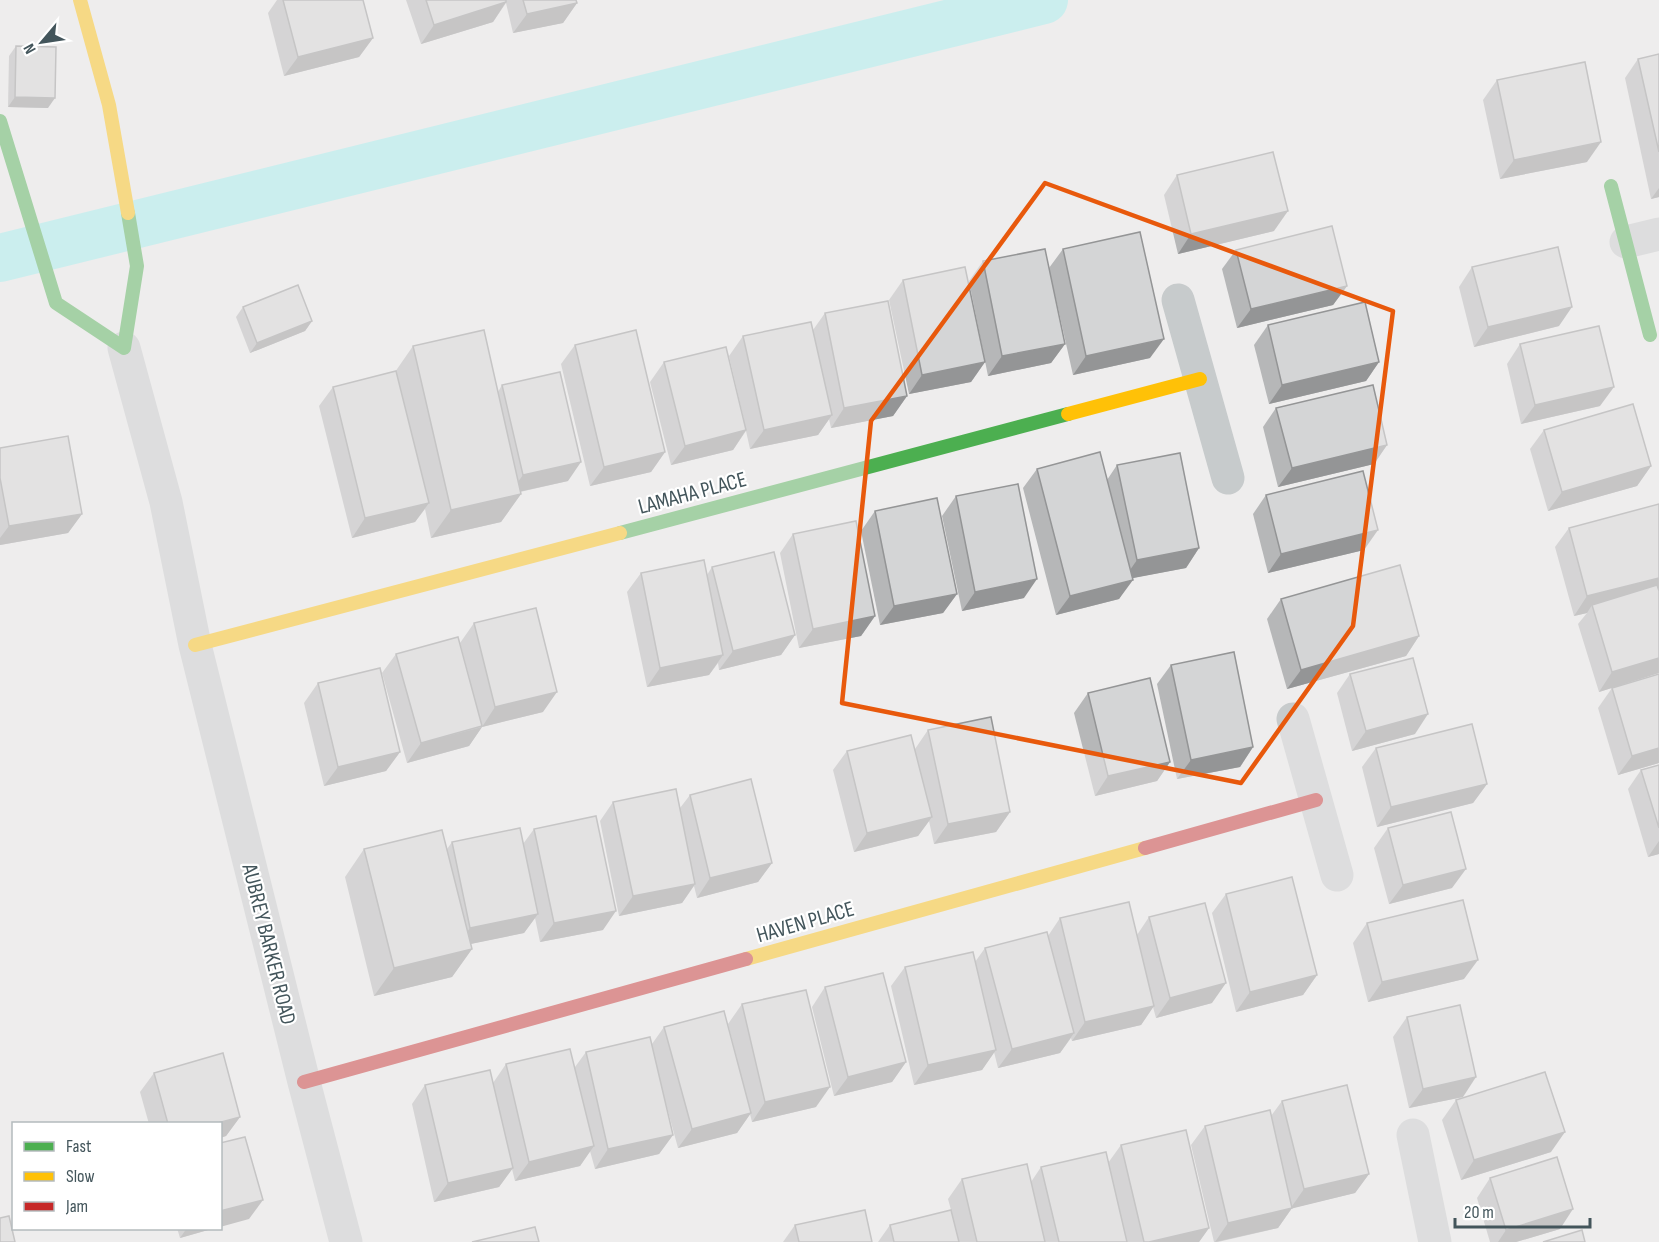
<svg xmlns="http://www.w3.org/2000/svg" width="1659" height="1242" viewBox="0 0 1659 1242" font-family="'Sofia Sans Condensed',sans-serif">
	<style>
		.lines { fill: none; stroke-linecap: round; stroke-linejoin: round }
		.canal { stroke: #a0f0f0; stroke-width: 48 }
		.street { stroke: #c7cbcc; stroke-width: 33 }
		.fast { stroke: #4caf50; stroke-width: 14 }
		.slow { stroke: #ffc107; stroke-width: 14 }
		.jam { stroke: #c62828; stroke-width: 14 }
		.wall { fill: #b6b7b8 }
		.shaded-wall { fill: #949596 }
		.building { fill: #d4d5d6; stroke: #949596; stroke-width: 1.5 }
		.marked { fill: none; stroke: #e8590c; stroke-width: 4.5; stroke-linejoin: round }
		.labels { text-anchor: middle; stroke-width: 4.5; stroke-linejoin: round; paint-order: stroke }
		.street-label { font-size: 22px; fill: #43555b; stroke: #fff }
	</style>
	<rect width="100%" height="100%" fill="#eeeded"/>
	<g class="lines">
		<path class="canal" d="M0,258L1044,0"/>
		<g class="street">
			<path d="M1626,242L1659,234"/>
			<path d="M1178,300L1228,478"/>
			<path d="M124,348L166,502L195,645L304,1082L346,1242"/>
			<path d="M1293,719L1337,875"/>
			<path d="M1413,1135L1435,1242"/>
		</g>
		<g class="fast">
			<path d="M0,121L56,303L124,348L137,266L128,213"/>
			<path d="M1611,186L1650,335"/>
			<path d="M620,533L1068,414"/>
		</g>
		<g class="slow">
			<path d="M80,0L109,105L128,213"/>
			<path d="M1068,414L1200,379"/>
			<path d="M195,645L620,533"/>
			<path d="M746,959L1145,848"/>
		</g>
		<g class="jam">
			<path d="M1145,848L1316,800"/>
			<path d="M304,1082L746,959"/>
		</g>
	</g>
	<g class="wall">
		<path d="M277,0H363L373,38L359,57L284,76L268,13Z"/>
		<path d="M406,0H576L577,3L563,23L513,33L506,3L493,22L421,44Z"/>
		<path d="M16,46L48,108L8,107L9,56Z"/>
		<path d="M1659,54V197L1651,199L1625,78L1638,59Z"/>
		<path d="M1497,80L1587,162L1500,179L1483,100Z"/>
		<path d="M1177,175L1274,231L1178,254L1164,195Z"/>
		<path d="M1063,249L1150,358L1073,375L1054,290L1065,344L1051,363L988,376L969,281L983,261L1049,268Z"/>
		<path d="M1236,250L1347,286L1333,305L1237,328L1222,269Z"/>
		<path d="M1472,267L1559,326L1474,347L1459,287Z"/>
		<path d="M903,280L985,362L971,382L909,394L889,300Z"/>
		<path d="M243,307L312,321L305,331L250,353L236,317Z"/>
		<path d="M825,313L907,396L893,416L831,428L829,419L818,435L750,449L746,431L733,450L671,465L650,382L664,362L744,420L729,356L743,336L813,330Z"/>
		<path d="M1268,325L1379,362L1366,381L1269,404L1254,345Z"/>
		<path d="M1520,344L1600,406L1521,424L1507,364Z"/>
		<path d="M575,345L665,452L651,472L590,486L561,364Z"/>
		<path d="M413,346L498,392L502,385L568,481L520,492L521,494L501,522L431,538L425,509L415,522L352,538L319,406L333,387L395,372Z"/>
		<path d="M1276,408L1387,445L1374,464L1278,487L1263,427Z"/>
		<path d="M1544,430L1651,466L1637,486L1548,511L1530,449Z"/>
		<path d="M0,448L82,514L68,533L0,545Z"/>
		<path d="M1117,465L1199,548L1186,568L1132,578L1119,599L1056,615L1023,488L1037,469L1107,480Z"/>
		<path d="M1266,495L1364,550L1268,573L1253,514Z"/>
		<path d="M956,496L1024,598L962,611L942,516Z"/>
		<path d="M875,511L957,594L943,613L880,625L861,531Z"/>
		<path d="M1569,528L1659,673L1599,692L1578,624L1587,613L1574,616L1555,547Z"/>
		<path d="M793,534L875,616L861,636L799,648L780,553Z"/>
		<path d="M712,567L795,635L781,655L719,670L718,663L709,675L647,687L627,592L641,573L707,575Z"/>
		<path d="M1281,599L1419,636L1406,656L1287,689L1267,619Z"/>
		<path d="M474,623L543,712L482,727L469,746L407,763L382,673L396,654L470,680L460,643Z"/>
		<path d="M1171,665L1253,747L1240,767L1177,779L1157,684Z"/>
		<path d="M1350,674L1415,734L1352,751L1337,693Z"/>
		<path d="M1659,674V763L1618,775L1598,708L1612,688Z"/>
		<path d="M318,683L400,752L386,771L324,786L304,703Z"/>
		<path d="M1088,693L1170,762L1157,781L1095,796L1074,713Z"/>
		<path d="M928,730L1010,812L996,832L934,844L929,821L918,836L854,852L833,770L847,751L915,749Z"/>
		<path d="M1376,748L1487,784L1473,803L1377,827L1362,767Z"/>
		<path d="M1659,765V854L1648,857L1628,789L1641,770Z"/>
		<path d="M690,795L772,863L758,882L697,898L694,886L682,903L619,916L600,821L613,802L680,808Z"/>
		<path d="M1388,828L1452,888L1389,904L1374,848Z"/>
		<path d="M534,829L603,930L540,942L535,918L524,933L470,944L472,949L452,977L374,996L345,877L364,849H447L452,842L523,844Z"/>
		<path d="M1226,894L1317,975L1303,995L1236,1012L1212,913Z"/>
		<path d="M1149,917L1212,1003L1156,1018L1153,1007L1141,1025L1072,1041L1071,1038L1060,1053L998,1068L994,1052L982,1070L914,1085L891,986L905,967L975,962L985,948L1048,936L1060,918L1137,935Z"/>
		<path d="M1367,923L1464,979L1368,1002L1353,943Z"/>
		<path d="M825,987L906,1062L892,1082L834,1096L812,1007Z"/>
		<path d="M742,1004L816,1107L752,1122L750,1114L737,1133L678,1148L663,1093L673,1135L659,1154L595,1169L590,1151L580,1166L515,1181L512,1169L499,1187L434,1202L412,1104L425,1085L493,1083L506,1064L575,1067L586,1052L652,1044L664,1027L737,1059L728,1024Z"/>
		<path d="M1407,1017L1463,1097L1409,1108L1393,1037Z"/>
		<path d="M223,1053L240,1117L226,1136L220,1138V1124H149L140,1092L154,1073Z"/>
		<path d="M1456,1100L1551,1152L1461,1180L1442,1120Z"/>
		<path d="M1282,1101L1369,1174L1355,1193L1292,1208L1278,1228L1218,1242H1214L1191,1145L1205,1126L1271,1116Z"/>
		<path d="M1121,1145L1209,1228L1199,1242H878L890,1225L951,1210L948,1199L962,1179L1031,1182L1041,1167L1108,1163Z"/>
		<path d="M1490,1178L1560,1229L1516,1242H1490L1477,1198Z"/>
		<path d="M795,1225L872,1242H783Z"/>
		<path d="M177,1228H215L180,1238Z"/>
	</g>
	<g class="shaded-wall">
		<path d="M506,2L493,22L421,44L434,25Z"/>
		<path d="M577,3L563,23L513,33L527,14Z"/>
		<path d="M373,38L359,57L284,76L298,57Z"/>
		<path d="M15,97L55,98L48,108L8,107Z"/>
		<path d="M1601,142L1587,162L1500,179L1514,160Z"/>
		<path d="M1659,188V197L1651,199Z"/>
		<path d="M1288,211L1274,231L1178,254L1191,234Z"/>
		<path d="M1347,286L1333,305L1237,328L1251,309Z"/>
		<path d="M1572,307L1559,326L1474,347L1488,327Z"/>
		<path d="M312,321L305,331L250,353L257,343Z"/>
		<path d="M1164,339L1150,358L1073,375L1086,356Z"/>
		<path d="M1065,344L1051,363L988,376L1002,356Z"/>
		<path d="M985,362L971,382L909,394L922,375Z"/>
		<path d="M1379,362L1366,381L1269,404L1282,385Z"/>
		<path d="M1614,387L1600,406L1521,424L1535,405Z"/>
		<path d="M907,396L893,416L831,428L844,408Z"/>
		<path d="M832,415L818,435L750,449L764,430Z"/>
		<path d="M746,430L733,450L671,465L685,446Z"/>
		<path d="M1387,445L1374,464L1278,487L1292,468Z"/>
		<path d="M665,452L651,472L590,486L604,467Z"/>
		<path d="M581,462L568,481L509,494L523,475Z"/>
		<path d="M1651,466L1637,486L1548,511L1562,492Z"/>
		<path d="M521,494L501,522L431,538L451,510Z"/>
		<path d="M429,503L415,522L352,538L365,518Z"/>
		<path d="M82,514L68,533L0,545V538L9,526Z"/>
		<path d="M1378,530L1364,550L1268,573L1281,554Z"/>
		<path d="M1199,548L1186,568L1123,580L1137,560Z"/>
		<path d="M1659,578V594L1592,605L1587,613L1574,616L1587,596Z"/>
		<path d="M1037,579L1024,598L962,611L975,592Z"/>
		<path d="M1133,580L1119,599L1056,615L1070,596Z"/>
		<path d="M957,594L943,613L880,625L894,606Z"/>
		<path d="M875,616L861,636L799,648L813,629Z"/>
		<path d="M795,635L781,655L719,670L733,651Z"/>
		<path d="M1419,636L1406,656L1287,689L1301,670Z"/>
		<path d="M723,655L709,675L647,687L660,668Z"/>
		<path d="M1659,658V673L1599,692L1612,672Z"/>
		<path d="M557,692L543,712L482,727L469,746L407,763L421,743L482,727L495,707Z"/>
		<path d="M1428,714L1415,734L1352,751L1366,731Z"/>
		<path d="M1253,747L1240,767L1177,779L1191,760Z"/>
		<path d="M1659,748V763L1618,775L1632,756Z"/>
		<path d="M400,752L386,771L324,786L338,767Z"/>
		<path d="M1170,762L1157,781L1095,796L1108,776Z"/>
		<path d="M1487,784L1473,803L1377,827L1391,807Z"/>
		<path d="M1010,812L996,832L934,844L948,824Z"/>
		<path d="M932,817L918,836L854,852L867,833Z"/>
		<path d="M1659,841V854L1648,857Z"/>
		<path d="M772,863L758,882L697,898L710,878Z"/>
		<path d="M1466,869L1452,888L1389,904L1403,885Z"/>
		<path d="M695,884L682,903L619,916L633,896Z"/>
		<path d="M616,911L603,930L540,942L554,923Z"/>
		<path d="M538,914L524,933L456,947L470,928Z"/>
		<path d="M472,949L452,977L374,996L394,968Z"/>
		<path d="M1478,960L1464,979L1368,1002L1382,982Z"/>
		<path d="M1317,975L1303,995L1236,1012L1250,992Z"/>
		<path d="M1226,983L1212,1003L1156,1018L1170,998Z"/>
		<path d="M1154,1006L1141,1025L1072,1041L1085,1022Z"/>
		<path d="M1074,1033L1060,1053L998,1068L1012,1049Z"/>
		<path d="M996,1050L982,1070L914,1085L928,1065Z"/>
		<path d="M906,1062L892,1082L834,1096L848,1077Z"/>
		<path d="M1476,1077L1463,1097L1409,1108L1423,1089Z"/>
		<path d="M830,1087L816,1107L752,1122L765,1102Z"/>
		<path d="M751,1113L737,1133L678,1148L692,1129Z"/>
		<path d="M240,1117L226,1136L220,1138V1124H214Z"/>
		<path d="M1565,1132L1551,1152L1461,1180L1474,1160Z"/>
		<path d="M673,1135L659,1154L595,1169L608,1149Z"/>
		<path d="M594,1146L580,1166L515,1181L529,1162Z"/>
		<path d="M513,1168L499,1187L434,1202L448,1183Z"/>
		<path d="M1369,1174L1355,1193L1290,1209L1304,1189Z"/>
		<path d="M263,1200L249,1219L220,1227V1211Z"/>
		<path d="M1292,1208L1278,1228L1215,1242L1228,1223Z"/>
		<path d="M1573,1209L1560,1229L1516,1242H1498L1506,1230Z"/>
		<path d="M187,1228H215L180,1238Z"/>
		<path d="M1209,1228L1199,1242H1149Z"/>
	</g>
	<g class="building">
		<path d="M283,0H363L373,38L298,57Z"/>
		<path d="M426,0H506V2L434,25Z"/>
		<path d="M523,0H576L577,3L527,14Z"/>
		<path d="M16,46L56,47L55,98L15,97Z"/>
		<path d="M1659,54V152L1638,59Z"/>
		<path d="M1585,62L1601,142L1514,160L1497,80Z"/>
		<path d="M1273,152L1288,211L1191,234L1177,175Z"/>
		<path d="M1332,226L1347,286L1251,309L1236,250Z"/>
		<path d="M1140,232L1164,339L1086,356L1063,249Z"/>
		<path d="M1558,247L1572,307L1488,327L1472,267Z"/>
		<path d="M1045,249L1065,344L1002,356L983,261Z"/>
		<path d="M965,267L985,362L922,375L903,280Z"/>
		<path d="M298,285L312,321L257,343L243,307Z"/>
		<path d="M888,301L907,396L844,408L825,313Z"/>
		<path d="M1365,302L1379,362L1282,385L1268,325Z"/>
		<path d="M811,322L832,415L764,430L743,336Z"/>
		<path d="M1599,326L1614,387L1535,405L1520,344Z"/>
		<path d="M484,330L521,494L451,510L413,346Z"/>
		<path d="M636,330L665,452L604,467L575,345Z"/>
		<path d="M726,347L746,430L685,446L664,362Z"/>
		<path d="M396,371L429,503L365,518L333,387Z"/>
		<path d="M560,372L581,462L523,475L502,385Z"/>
		<path d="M1373,385L1387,445L1292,468L1276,408Z"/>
		<path d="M1633,404L1651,466L1562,492L1544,430Z"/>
		<path d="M68,436L82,514L9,526L0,478V448Z"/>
		<path d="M1100,452L1133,580L1070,596L1037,469Z"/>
		<path d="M1180,453L1199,548L1137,560L1117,465Z"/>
		<path d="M1363,471L1378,530L1281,554L1266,495Z"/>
		<path d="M1018,484L1037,579L975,592L956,496Z"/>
		<path d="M937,498L957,594L894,606L875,511Z"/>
		<path d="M1659,504V578L1587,596L1569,528Z"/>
		<path d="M856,521L875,616L813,629L793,534Z"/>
		<path d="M774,552L795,635L733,651L712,567Z"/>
		<path d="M704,560L723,655L660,668L641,573Z"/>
		<path d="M1400,565L1419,636L1301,670L1281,599Z"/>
		<path d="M1657,585L1659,591V658L1612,672L1592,605Z"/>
		<path d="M536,608L557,692L495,707L474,623Z"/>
		<path d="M458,637L482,726L421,743L396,654Z"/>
		<path d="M1234,652L1253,747L1191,760L1171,665Z"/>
		<path d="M1413,658L1428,714L1366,731L1350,674Z"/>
		<path d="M380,668L400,752L338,767L318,683Z"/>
		<path d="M1659,674V748L1632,756L1612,688Z"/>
		<path d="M1150,678L1170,762L1108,776L1088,693Z"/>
		<path d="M991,717L1010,812L948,824L928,730Z"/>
		<path d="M1472,724L1487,784L1391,807L1376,748Z"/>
		<path d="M911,735L932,817L867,833L847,751Z"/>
		<path d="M1659,765V828L1641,770Z"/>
		<path d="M751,779L772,863L710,878L690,795Z"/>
		<path d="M676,789L695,884L633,896L613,802Z"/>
		<path d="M1451,812L1466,869L1403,885L1388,828Z"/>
		<path d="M596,816L616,911L554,923L534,829Z"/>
		<path d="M520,828L538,914L470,928L452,842Z"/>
		<path d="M442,830L472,949L394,968L364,849Z"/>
		<path d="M1292,877L1317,975L1250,992L1226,894Z"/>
		<path d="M1463,900L1478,960L1382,982L1367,923Z"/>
		<path d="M1129,902L1154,1006L1085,1022L1060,918Z"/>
		<path d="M1205,903L1226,983L1170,998L1149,917Z"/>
		<path d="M1047,932L1074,1033L1012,1049L985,948Z"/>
		<path d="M973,952L996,1050L928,1065L905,967Z"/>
		<path d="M883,973L906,1062L848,1077L825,987Z"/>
		<path d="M806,990L830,1087L765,1102L742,1004Z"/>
		<path d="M1460,1005L1476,1077L1423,1089L1407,1017Z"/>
		<path d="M724,1011L751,1113L692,1129L664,1027Z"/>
		<path d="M650,1037L673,1135L608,1149L586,1052Z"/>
		<path d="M570,1049L594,1146L529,1162L506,1064Z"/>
		<path d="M223,1053L240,1117L214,1124H168L154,1073Z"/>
		<path d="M490,1070L513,1168L448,1183L425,1085Z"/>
		<path d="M1545,1072L1565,1132L1474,1160L1456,1100Z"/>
		<path d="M1347,1085L1369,1174L1304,1189L1282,1101Z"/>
		<path d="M1270,1110L1292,1208L1228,1223L1205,1126Z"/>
		<path d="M1186,1130L1209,1228L1149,1242H1144L1121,1145Z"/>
		<path d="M245,1137L263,1200L220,1211V1143Z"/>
		<path d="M1106,1152L1127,1242H1059L1041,1167Z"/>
		<path d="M1557,1157L1573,1209L1506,1230L1490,1178Z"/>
		<path d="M1027,1164L1045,1242H977L962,1179Z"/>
		<path d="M865,1210L872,1242H799L795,1225Z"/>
		<path d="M951,1210L959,1242H894L890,1225Z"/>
		<path d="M9,1216L15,1242H0V1218Z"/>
		<path d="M535,1227L539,1242H472Z"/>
		<path d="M1582,1230L1585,1242H1543Z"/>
	</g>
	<path d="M0 0H1659V1242H0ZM1045,183L1393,311L1353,626L1241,783L842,703L871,421Z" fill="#eeeded" fill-opacity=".55" fill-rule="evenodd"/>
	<path class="marked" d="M1045,183L1393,311L1353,626L1241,783L842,703L871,421Z"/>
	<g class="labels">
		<g class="street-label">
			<text transform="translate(692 492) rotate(-15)" y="8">LAMAHA PLACE</text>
			<text transform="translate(805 921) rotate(-16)" y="8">HAVEN PLACE</text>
			<text transform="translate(270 944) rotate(76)" y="8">AUBREY BARKER ROAD</text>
		</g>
	</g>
	<rect x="12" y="1122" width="210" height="108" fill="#ffffff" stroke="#b4bbbd" stroke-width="1.5"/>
	<rect x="24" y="1142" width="30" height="9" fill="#4caf50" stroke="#b4bbbd" stroke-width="1.5"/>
	<text x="66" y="1152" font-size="18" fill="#43555b">Fast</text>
	<rect x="24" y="1172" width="30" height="9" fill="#ffc107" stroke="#b4bbbd" stroke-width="1.5"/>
	<text x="66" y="1182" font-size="18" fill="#43555b">Slow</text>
	<rect x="24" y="1202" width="30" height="9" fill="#c62828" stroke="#b4bbbd" stroke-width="1.5"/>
	<text x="66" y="1212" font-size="18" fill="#43555b">Jam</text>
	<g transform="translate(42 42) rotate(241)" stroke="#ffffff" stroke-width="4.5" paint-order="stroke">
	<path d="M0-4.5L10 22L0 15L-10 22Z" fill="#43555b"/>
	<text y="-9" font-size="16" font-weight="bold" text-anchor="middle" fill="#43555b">N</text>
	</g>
	<path d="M1455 1218v9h135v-9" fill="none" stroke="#43555b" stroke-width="3"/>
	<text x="1464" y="1218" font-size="18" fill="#43555b" stroke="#ffffff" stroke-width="4.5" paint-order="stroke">20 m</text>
</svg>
